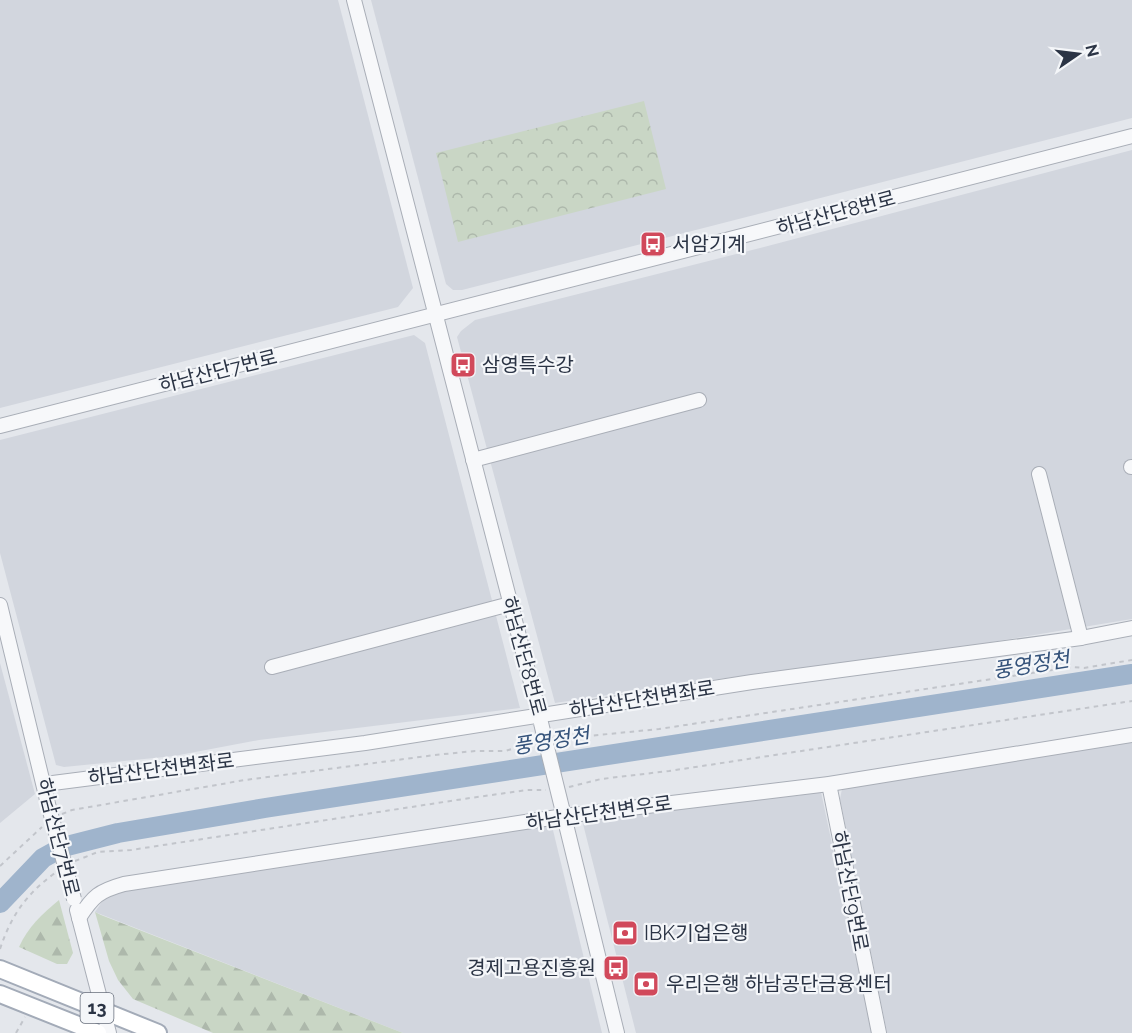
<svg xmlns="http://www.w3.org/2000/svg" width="1132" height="1033" viewBox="0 0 1132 1033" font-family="Raleway,'Noto Sans KR',sans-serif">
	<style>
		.built { fill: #d2d6de }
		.forest { fill: url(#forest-firs) }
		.park { fill: url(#park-crowns) }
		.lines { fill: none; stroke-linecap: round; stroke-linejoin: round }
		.river { stroke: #9fb4cc; stroke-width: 20 }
		.minor-casing { stroke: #a9aeb7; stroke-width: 16 }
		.major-casing { stroke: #a3abb8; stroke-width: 20 }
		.path { stroke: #c2c5cb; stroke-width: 2; stroke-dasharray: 4.5 4.5; stroke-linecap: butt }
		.minor { stroke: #f7f8fa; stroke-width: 14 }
		.major { stroke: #fff; stroke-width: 16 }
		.minor-bridge-casing { stroke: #a9aeb7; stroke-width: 16; stroke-linecap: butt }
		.minor-bridge { stroke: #f7f8fa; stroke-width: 14 }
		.labels { text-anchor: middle; stroke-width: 4.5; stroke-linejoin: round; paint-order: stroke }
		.shield { fill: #f4f6f9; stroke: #676e7b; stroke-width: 1.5 }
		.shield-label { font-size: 18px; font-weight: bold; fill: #2b3445 }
		.street-label { font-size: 20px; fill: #2b3445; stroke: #f4f6f9 }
		.poi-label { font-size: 20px; fill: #2b3445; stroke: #f4f6f9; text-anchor: start }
		.water-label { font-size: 21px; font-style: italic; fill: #34527a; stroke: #f4f6f9 }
	</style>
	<defs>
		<pattern id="forest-firs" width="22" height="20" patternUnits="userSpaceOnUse" patternTransform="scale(1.5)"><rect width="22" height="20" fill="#c9d6c5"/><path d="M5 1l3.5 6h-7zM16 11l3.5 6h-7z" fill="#adb8ab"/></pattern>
		<pattern id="park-crowns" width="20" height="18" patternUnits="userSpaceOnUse" patternTransform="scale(1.5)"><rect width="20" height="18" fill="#c9d6c5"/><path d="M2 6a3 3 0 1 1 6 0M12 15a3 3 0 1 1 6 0" fill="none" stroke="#adb8ab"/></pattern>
	</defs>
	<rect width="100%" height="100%" fill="#e4e7ec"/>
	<g class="built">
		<path d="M0,0H338L413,288L398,307L0,408Z"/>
		<path d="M371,0H1132V118L462,290H453L446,284Z"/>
		<path d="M1132,150V619L968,646L681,684L555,703L457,337L461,331L475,320L764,247Z"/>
		<path d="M414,335L425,343L520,708L259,740L174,756L64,767L56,765L0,553V440Z"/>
		<path d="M0,663L35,794L0,823Z"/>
		<path d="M1132,741V1033H887L840,799L842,789Z"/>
		<path d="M792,792L796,796L821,792L872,1033H636L582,820Z"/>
		<path d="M552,826L602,1033H403L95,912L108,893L485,834Z"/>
	</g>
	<g class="forest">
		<path d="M59,900L73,953L67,964H57L19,947C28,927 42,914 59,900Z"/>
		<path d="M95,912L101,915L403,1033H213L133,999L118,980L109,961Z"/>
	</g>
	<path class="park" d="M644,101L666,189L458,242L436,153Z"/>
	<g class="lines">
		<path class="river" d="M0,903L43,858L63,847L118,833L265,808L1132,674"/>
		<g class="minor-casing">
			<g id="minor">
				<path d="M354,0L541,721"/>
				<path d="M0,426L1132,136"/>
				<path d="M473,460L699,400"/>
				<path d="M1131,467H1132"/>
				<path d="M1039,474L1081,638"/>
				<path d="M0,605L48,804"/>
				<path d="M272,667L510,604"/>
				<path d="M45,784L365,743L752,682L1081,638L1132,628"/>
				<path d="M829,784L879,1033"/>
				<path d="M562,808L617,1033"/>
				<path d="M77,910L109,1033"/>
				<path d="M79,918C93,896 99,891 124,884L564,816L829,784L1132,735"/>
			</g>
		</g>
		<g class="major-casing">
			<g id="major">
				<path d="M0,969L158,1033"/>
				<path d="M0,994L98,1033"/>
			</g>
		</g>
		<g class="path">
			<path d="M558,739L659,729L1072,667L1084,668L1132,660"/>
			<path d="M569,787L601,779L669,771L1132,701"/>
			<path d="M62,814L72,810L245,780L435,755L475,751H505L535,742"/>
			<path d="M75,861L98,852L131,850L470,798L527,790H546"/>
			<path d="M0,866L42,827"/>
			<path d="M0,949C11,916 26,894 55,873"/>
			<path d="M16,1033L25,1017"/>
		</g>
		<use href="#minor" class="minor"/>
		<use href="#major" class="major"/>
		<g class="minor-bridge-casing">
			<g id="minor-bridge">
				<path d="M541,723L562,808"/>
				<path d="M48,804L74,899"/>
			</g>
		</g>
		<use href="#minor-bridge" class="minor-bridge"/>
	</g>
	<defs>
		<g id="bus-square" transform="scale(1.35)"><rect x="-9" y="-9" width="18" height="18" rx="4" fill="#d1495b" stroke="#f4f6f9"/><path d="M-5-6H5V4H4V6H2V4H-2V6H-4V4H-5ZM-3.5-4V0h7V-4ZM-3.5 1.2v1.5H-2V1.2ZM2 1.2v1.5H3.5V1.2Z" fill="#fff"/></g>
		<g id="bank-square" transform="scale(1.35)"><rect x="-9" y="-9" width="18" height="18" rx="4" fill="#d1495b" stroke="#f4f6f9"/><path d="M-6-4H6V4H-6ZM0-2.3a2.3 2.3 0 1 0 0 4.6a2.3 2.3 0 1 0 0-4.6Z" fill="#fff"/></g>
	</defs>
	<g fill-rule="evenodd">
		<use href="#bus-square" x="653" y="244"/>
		<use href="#bus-square" x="463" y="365"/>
		<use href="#bank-square" x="625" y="933"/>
		<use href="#bus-square" x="616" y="968"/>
		<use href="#bank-square" x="646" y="984"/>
	</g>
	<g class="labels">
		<rect class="shield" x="80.5" y="993" width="33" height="30" rx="4.5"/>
		<g class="shield-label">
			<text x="97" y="1014">13</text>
		</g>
		<g class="street-label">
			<text transform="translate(836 213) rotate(-15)" y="7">하남산단8번로</text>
			<text transform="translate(218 371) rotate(-14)" y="7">하남산단7번로</text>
			<text transform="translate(524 656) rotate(75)" y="7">하남산단8번로</text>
			<text transform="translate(642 699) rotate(-9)" y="7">하남산단천변좌로</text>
			<text transform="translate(161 769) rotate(-7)" y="7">하남산단천변좌로</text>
			<text transform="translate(599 813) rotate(-8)" y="7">하남산단천변우로</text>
			<text transform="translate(58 837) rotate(76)" y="7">하남산단7번로</text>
			<text transform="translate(850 891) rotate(79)" y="7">하남산단9번로</text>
		</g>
		<g class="poi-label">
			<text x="672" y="251">서암기계</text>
			<text x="482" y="372">삼영특수강</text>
			<text x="644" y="940">IBK기업은행</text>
			<text x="596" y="975" text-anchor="end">경제고용진흥원</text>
			<text x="666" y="991">우리은행 하남공단금융센터</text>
		</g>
		<g class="water-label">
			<text transform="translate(1031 665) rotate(-9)" y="7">풍영정천</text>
			<text transform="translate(551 741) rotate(-9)" y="7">풍영정천</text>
		</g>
	</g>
	<g transform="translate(1078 54) rotate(76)" stroke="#f4f6f9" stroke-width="4.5" paint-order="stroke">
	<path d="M0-4.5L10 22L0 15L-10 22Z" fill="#2b3445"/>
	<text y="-9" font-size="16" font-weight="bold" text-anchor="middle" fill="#2b3445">N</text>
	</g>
</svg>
